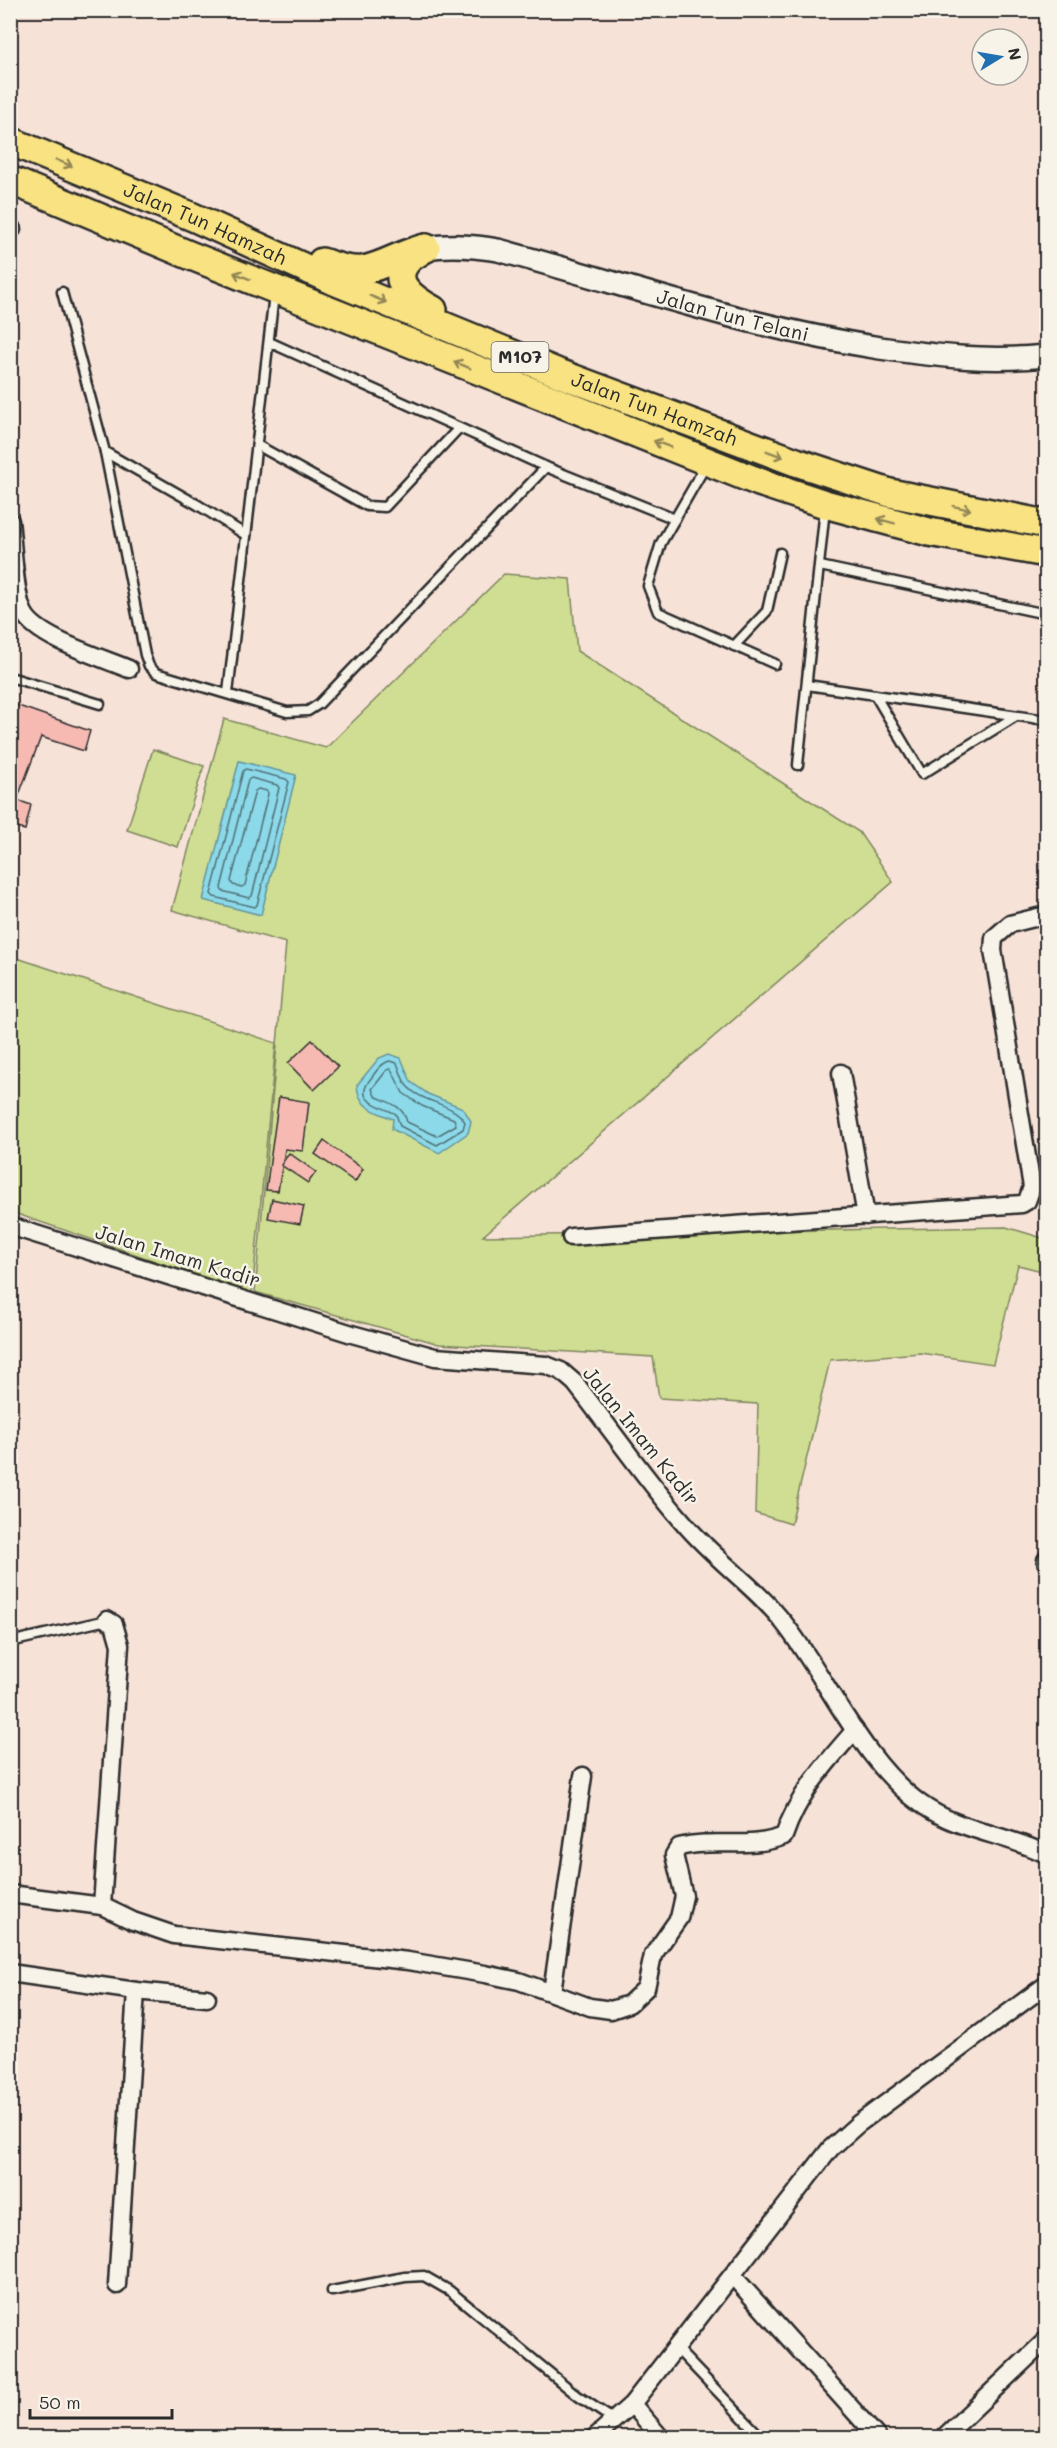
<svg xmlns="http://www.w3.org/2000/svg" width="1057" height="2448" viewBox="0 0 1057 2448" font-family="Mali,sans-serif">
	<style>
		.green { fill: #cfde92; stroke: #7d845e; stroke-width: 1.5 }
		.water { fill: #8bd9e9; stroke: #65939d; stroke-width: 1.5 }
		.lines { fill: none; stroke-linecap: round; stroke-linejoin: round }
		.shore { stroke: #517177; stroke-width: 1.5 }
		.building { fill: #f6bab3; stroke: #2b2b2b; stroke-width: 1.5 }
		.service-casing { stroke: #2b2b2b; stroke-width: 13 }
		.minor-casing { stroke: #2b2b2b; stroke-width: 21 }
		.tertiary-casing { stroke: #2b2b2b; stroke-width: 26 }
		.primary-casing { stroke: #2b2b2b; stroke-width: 32 }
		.service { stroke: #f7f3e8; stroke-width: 8 }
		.minor { stroke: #f7f3e8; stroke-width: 16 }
		.tertiary { stroke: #f7f3e8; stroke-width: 21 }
		.primary { stroke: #f8e281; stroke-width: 27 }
		.oneway { stroke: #928656 }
		.labels { text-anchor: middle; stroke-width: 5; stroke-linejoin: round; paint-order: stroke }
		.shield { fill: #f7f3e8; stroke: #686764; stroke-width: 1.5 }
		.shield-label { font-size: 18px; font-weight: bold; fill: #2b2b2b }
		.street-label { font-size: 20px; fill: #2b2b2b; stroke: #f7f3e8 }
	</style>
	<rect width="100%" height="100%" fill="#f7e2d8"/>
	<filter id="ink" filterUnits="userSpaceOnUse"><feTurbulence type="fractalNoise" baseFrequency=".0167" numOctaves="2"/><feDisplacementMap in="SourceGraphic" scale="12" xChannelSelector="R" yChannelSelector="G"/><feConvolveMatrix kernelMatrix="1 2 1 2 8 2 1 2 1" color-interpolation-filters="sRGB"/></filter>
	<g filter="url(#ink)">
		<g class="green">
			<path d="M504,574L570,579L577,651L859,832L893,882L483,1236L1006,1227L1046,1239V1272L1018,1265L993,1364L920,1353L830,1360L791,1524L755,1513L758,1404L659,1398L653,1357L439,1344L255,1292L286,943L172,910L224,719L326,748Z"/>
			<path d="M153,749L204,766L178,847L127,830Z"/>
			<path d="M11,956L276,1043L252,1294L11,1212Z"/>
		</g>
		<g class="water">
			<path d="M239,761L296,775L261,915L203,900Z"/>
			<path d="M389,1054L401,1058L411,1082L428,1094L463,1108L471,1121L468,1133L439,1153L392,1129L393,1119C375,1111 358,1108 357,1085L379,1058Z"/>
		</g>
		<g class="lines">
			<g class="shore">
				<path d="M246,769L286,779L289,782L257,905L255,907L214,897L211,894L243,771Z"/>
				<path d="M251,778L277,785L279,788L252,896L249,898L222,891L221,888L248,780Z"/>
				<path d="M258,789L267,791L268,794L245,885L242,887L233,885L231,881L255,791Z"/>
				<path d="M389,1061L397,1063C400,1070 402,1080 407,1086C423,1104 453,1102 465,1122L463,1129L437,1145L400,1126L396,1114C377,1104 352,1101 372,1077C377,1070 381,1064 389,1061Z"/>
				<path d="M391,1069L403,1093L422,1106L454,1119L456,1125L437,1136L407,1122C403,1105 389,1103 375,1096L372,1089L387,1070Z"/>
			</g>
		</g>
		<g class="building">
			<path d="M10,703L90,731L84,751L41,737L17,800L31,805L25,830L10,826Z"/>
			<path d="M312,1040L338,1067L314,1090L288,1063Z"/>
			<path d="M279,1097L309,1102L303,1151L285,1149L278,1191L266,1190Z"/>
			<path d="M324,1141L363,1169L355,1182L315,1154Z"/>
			<path d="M289,1153L316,1172L308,1183L281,1165Z"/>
			<path d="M272,1199L304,1206L300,1224L268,1218Z"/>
		</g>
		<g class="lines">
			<g class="service-casing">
				<g id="service">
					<path d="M62,292L105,452L145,655L149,666L156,673L287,712L308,711L319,704L546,467"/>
					<path d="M269,342L546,467L675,519"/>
					<path d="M257,445L367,506L385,507L459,428"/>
					<path d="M105,452L198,505L246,535"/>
					<path d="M706,465L661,543L648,586L658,612L775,664"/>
					<path d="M820,566L1046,614"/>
					<path d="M734,646L767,611L780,553"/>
					<path d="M10,677L100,704"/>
					<path d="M807,685L1046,720"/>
					<path d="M228,693L274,294"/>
					<path d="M875,695L922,774L1016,716"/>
					<path d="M798,765L825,508"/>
					<path d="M10,1642L107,1620"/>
					<path d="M332,2291L405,2277L424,2276L450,2291L578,2396L614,2420"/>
					<path d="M676,2348L762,2438"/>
				</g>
			</g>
			<g class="minor-casing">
				<g id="minor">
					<path d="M10,228L12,229"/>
					<path d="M10,521C13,543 14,596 24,613C36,638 103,658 129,669"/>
					<path d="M841,1073L866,1216"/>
					<path d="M10,1226L352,1334L435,1357L546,1365L561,1371L575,1383C611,1429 645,1479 684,1523C714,1559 755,1586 784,1623C828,1679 862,1762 921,1804C959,1831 1005,1834 1046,1854"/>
					<path d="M571,1237L1022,1204L1027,1201L1032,1187L993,950L994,938L1010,924L1046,915"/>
					<path d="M1046,1562V1560"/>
					<path d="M10,1894L102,1906L133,1921L174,1935L408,1961L485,1974L519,1981L590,2007L611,2010L629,2004L646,1988L653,1955L679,1918L684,1896L674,1855L679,1847C715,1838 749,1850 784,1836C798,1794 826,1763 855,1730"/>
					<path d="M102,1906L120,1645L114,1624L107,1620"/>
					<path d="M10,1973L136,1991L207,1998"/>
					<path d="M552,1992L583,1776"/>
					<path d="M733,2276L878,2438"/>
					<path d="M117,2285L136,1991"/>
					<path d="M632,2404L661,2438"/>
					<path d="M594,2438L632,2404L830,2149L858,2124L1046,1985"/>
					<path d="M943,2438L1046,2340"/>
				</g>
			</g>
			<g class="tertiary-casing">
				<g id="tertiary">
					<path id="s1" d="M426,248C451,244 473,246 498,250C625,284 749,328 880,348C937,356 988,362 1046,356"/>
				</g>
			</g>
			<g class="primary-casing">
				<g id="primary">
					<path id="s2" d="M10,141L193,217L327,278L561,374L796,462L890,493L1046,524"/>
					<path d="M10,180L189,255L759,482L825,504L929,532L1046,553"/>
					<path d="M425,248C420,252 413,255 409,259C387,282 414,300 433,310"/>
					<path d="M322,262C335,266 349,272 363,270C385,266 404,252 426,248"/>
				</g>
			</g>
			<use href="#service" class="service"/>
			<use href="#minor" class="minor"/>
			<use href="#tertiary" class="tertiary"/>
			<use href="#primary" class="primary"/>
		</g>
		<defs><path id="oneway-shaft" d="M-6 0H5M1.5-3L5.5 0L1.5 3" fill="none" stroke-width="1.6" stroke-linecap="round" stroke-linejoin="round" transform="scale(1.5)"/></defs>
		<g class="oneway">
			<use href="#oneway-shaft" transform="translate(64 163) rotate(23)"/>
			<use href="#oneway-shaft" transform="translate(242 276) rotate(-158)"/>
			<use href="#oneway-shaft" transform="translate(378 299) rotate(22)"/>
			<use href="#oneway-shaft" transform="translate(462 365) rotate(-158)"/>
			<use href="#oneway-shaft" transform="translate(662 444) rotate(-159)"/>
			<use href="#oneway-shaft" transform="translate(775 454) rotate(21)"/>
			<use href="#oneway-shaft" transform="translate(962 508) rotate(12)"/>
			<use href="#oneway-shaft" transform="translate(886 521) rotate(-165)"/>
		</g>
	</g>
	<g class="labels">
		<rect class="shield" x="491.5" y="342" width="57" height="30" rx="4.5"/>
		<g class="shield-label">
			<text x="520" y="363">M107</text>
		</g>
		<g class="street-label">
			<text dy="7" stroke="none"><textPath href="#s2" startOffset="212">Jalan Tun Hamzah</textPath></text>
			<text dy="7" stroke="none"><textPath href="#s1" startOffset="316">Jalan Tun Telani</textPath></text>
			<text dy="7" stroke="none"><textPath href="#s2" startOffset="698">Jalan Tun Hamzah</textPath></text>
			<text transform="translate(178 1256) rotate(17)" y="7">Jalan Imam Kadir</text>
			<text transform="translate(641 1436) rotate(51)" y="7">Jalan Imam Kadir</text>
		</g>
	</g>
	<rect width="1057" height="2448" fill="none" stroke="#f7f3e8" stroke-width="36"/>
	<rect x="18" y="18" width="1021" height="2412" fill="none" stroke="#2b2b2b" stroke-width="2" filter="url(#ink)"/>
	<g transform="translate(1000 57) rotate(79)"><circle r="28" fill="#f7f3e8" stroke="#a5a39c" stroke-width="1.5"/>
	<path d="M0-4.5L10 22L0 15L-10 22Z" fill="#1f6fb2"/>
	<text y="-9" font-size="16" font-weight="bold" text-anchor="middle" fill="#2b2b2b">N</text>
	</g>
	<path d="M30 2409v9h142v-9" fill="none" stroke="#2b2b2b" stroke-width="3"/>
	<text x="39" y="2409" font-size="18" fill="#2b2b2b" stroke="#f7f3e8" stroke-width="4.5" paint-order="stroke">50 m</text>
</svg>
